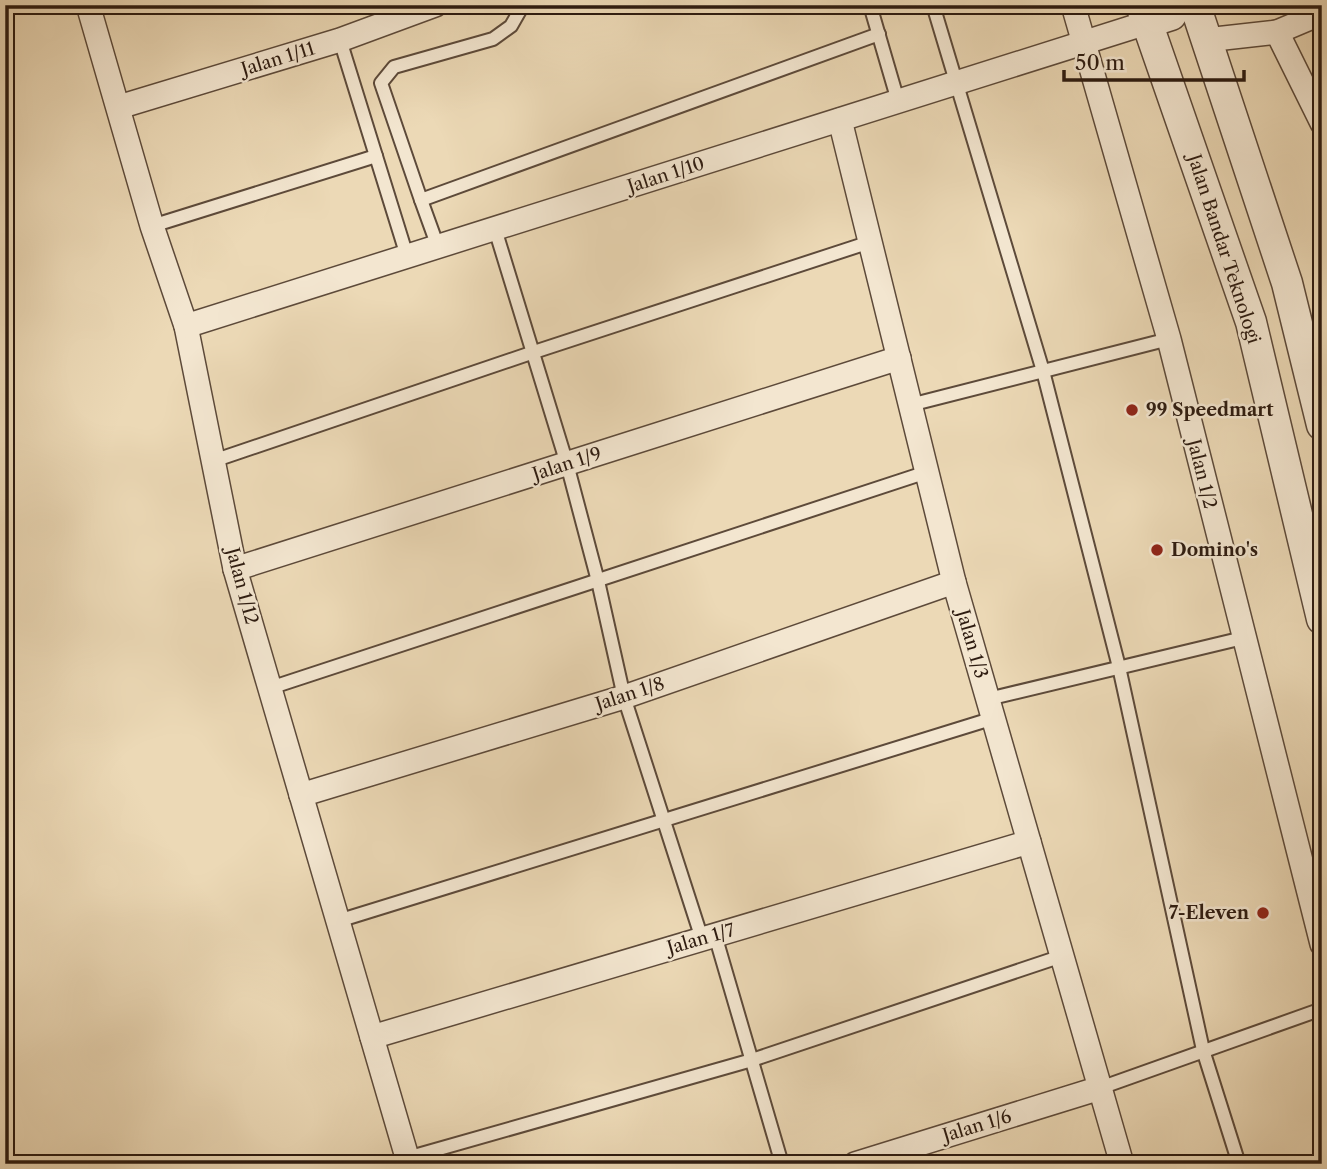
<svg xmlns="http://www.w3.org/2000/svg" width="1327" height="1169" viewBox="0 0 1327 1169" font-family="'Libre Caslon Text',serif">
	<style>
		.lines { fill: none; stroke-linecap: round; stroke-linejoin: round }
		.service-casing { stroke: #5d4a3a; stroke-width: 16 }
		.minor-casing { stroke: #5d4a3a; stroke-width: 26 }
		.tertiary-casing { stroke: #5d4a3a; stroke-width: 33 }
		.service { stroke: #f3e6d0; stroke-width: 12 }
		.minor { stroke: #f3e6d0; stroke-width: 23 }
		.tertiary { stroke: #f3e6d0; stroke-width: 30 }
		.poi-dot { fill: #8f2418; stroke: #f3e6d0; stroke-width: 2.5 }
		.labels { text-anchor: middle; stroke-width: 5; stroke-linejoin: round; paint-order: stroke }
		.street-label { font-size: 18px; fill: #2d1b10; stroke: #f3e6d0 }
		.poi-label { font-size: 18px; font-weight: bold; fill: #2d1b10; stroke: #f3e6d0; text-anchor: start }
	</style>
	<rect width="100%" height="100%" fill="#ecd9b6"/>
	<filter id="stains"><feTurbulence type="fractalNoise" baseFrequency=".00286" numOctaves="4"/><feColorMatrix values="0 0 0 0 .2 0 0 0 0 .09 0 0 0 0 .02 0 0 0 .5 -.17"/></filter>
	<radialGradient id="worn" r=".72"><stop offset=".6" stop-color="#630" stop-opacity="0"/><stop offset="1" stop-color="#630" stop-opacity=".3"/></radialGradient>
	<g class="lines">
		<g class="service-casing">
			<g id="service">
				<path d="M523,5L511,26L493,39L394,67L381,83L421,200L879,34"/>
				<path d="M870,5L898,101"/>
				<path d="M933,5L1043,371L1119,667L1203,1050L1239,1164"/>
				<path d="M340,40L407,256"/>
				<path d="M421,200L438,247"/>
				<path d="M152,226L376,156"/>
				<path d="M495,229L567,464L598,581L624,697L702,939"/>
				<path d="M910,405L1169,339"/>
				<path d="M213,461L534,352L870,242"/>
				<path d="M270,688L927,472"/>
				<path d="M988,699L1243,638"/>
				<path d="M338,921L994,718"/>
				<path d="M715,935L782,1164"/>
				<path d="M1100,1088L1322,1009"/>
				<path d="M407,1158L752,1060L1062,956"/>
			</g>
		</g>
		<g class="minor-casing">
			<g id="minor">
				<path d="M88,5L152,226L186,326L235,569L409,1164"/>
				<path d="M1073,5L1169,339L1322,944"/>
				<path d="M1277,32L1322,123"/>
				<path d="M1206,40L1277,32L1322,13"/>
				<path d="M119,107L340,40L435,5"/>
				<path d="M840,120L954,582L1122,1164"/>
				<path d="M186,326L1146,23"/>
				<path d="M235,569L899,358"/>
				<path d="M301,795L624,697L954,582"/>
				<path d="M372,1037L1029,842"/>
				<path d="M855,1164L1100,1088"/>
			</g>
		</g>
		<g class="tertiary-casing">
			<g id="tertiary">
				<path d="M1141,5L1251,322L1322,619"/>
				<path d="M1195,5L1287,283L1322,425"/>
				<path d="M1146,23L1171,15L1177,5"/>
			</g>
		</g>
		<use href="#service" class="service"/>
		<use href="#minor" class="minor"/>
		<use href="#tertiary" class="tertiary"/>
	</g>
	<g class="poi-dot">
		<circle cx="1132" cy="410" r="7"/>
		<circle cx="1157" cy="550" r="7"/>
		<circle cx="1263" cy="913" r="7"/>
	</g>
	<g class="labels">
		<g class="street-label">
			<text transform="translate(278 59) rotate(-17)" y="6">Jalan 1/11</text>
			<text transform="translate(666 175) rotate(-18)" y="6">Jalan 1/10</text>
			<text transform="translate(1224 249) rotate(72)" y="6">Jalan Bandar Teknologi</text>
			<text transform="translate(567 464) rotate(-18)" y="6">Jalan 1/9</text>
			<text transform="translate(1202 474) rotate(76)" y="6">Jalan 1/2</text>
			<text transform="translate(242 586) rotate(75)" y="6">Jalan 1/12</text>
			<text transform="translate(972 644) rotate(74)" y="6">Jalan 1/3</text>
			<text transform="translate(630 694) rotate(-18)" y="6">Jalan 1/8</text>
			<text transform="translate(701 939) rotate(-16)" y="6">Jalan 1/7</text>
			<text transform="translate(977 1126) rotate(-17)" y="6">Jalan 1/6</text>
		</g>
		<g class="poi-label">
			<text x="1146" y="416">99 Speedmart</text>
			<text x="1171" y="556">Domino's</text>
			<text x="1249" y="919" text-anchor="end">7-Eleven</text>
		</g>
	</g>
	<rect width="1327" height="1169" fill="none" stroke="#ecd9b6" stroke-width="28"/>
	<rect x="7" y="7" width="1313" height="1155" fill="none" stroke="#2d1b10" stroke-width="3.5"/>
	<rect x="14" y="14" width="1299" height="1141" fill="none" stroke="#2d1b10" stroke-width="2"/>
	<path d="M1064 70v10h180v-10" fill="none" stroke="#2d1b10" stroke-width="3.5"/>
	<text x="1075" y="70" font-size="21" fill="#2d1b10" stroke="#f3e6d0" stroke-width="5" paint-order="stroke">50 m</text>
	<rect width="100%" height="100%" filter="url(#stains)"/>
	<rect width="100%" height="100%" fill="url(#worn)"/>
</svg>
